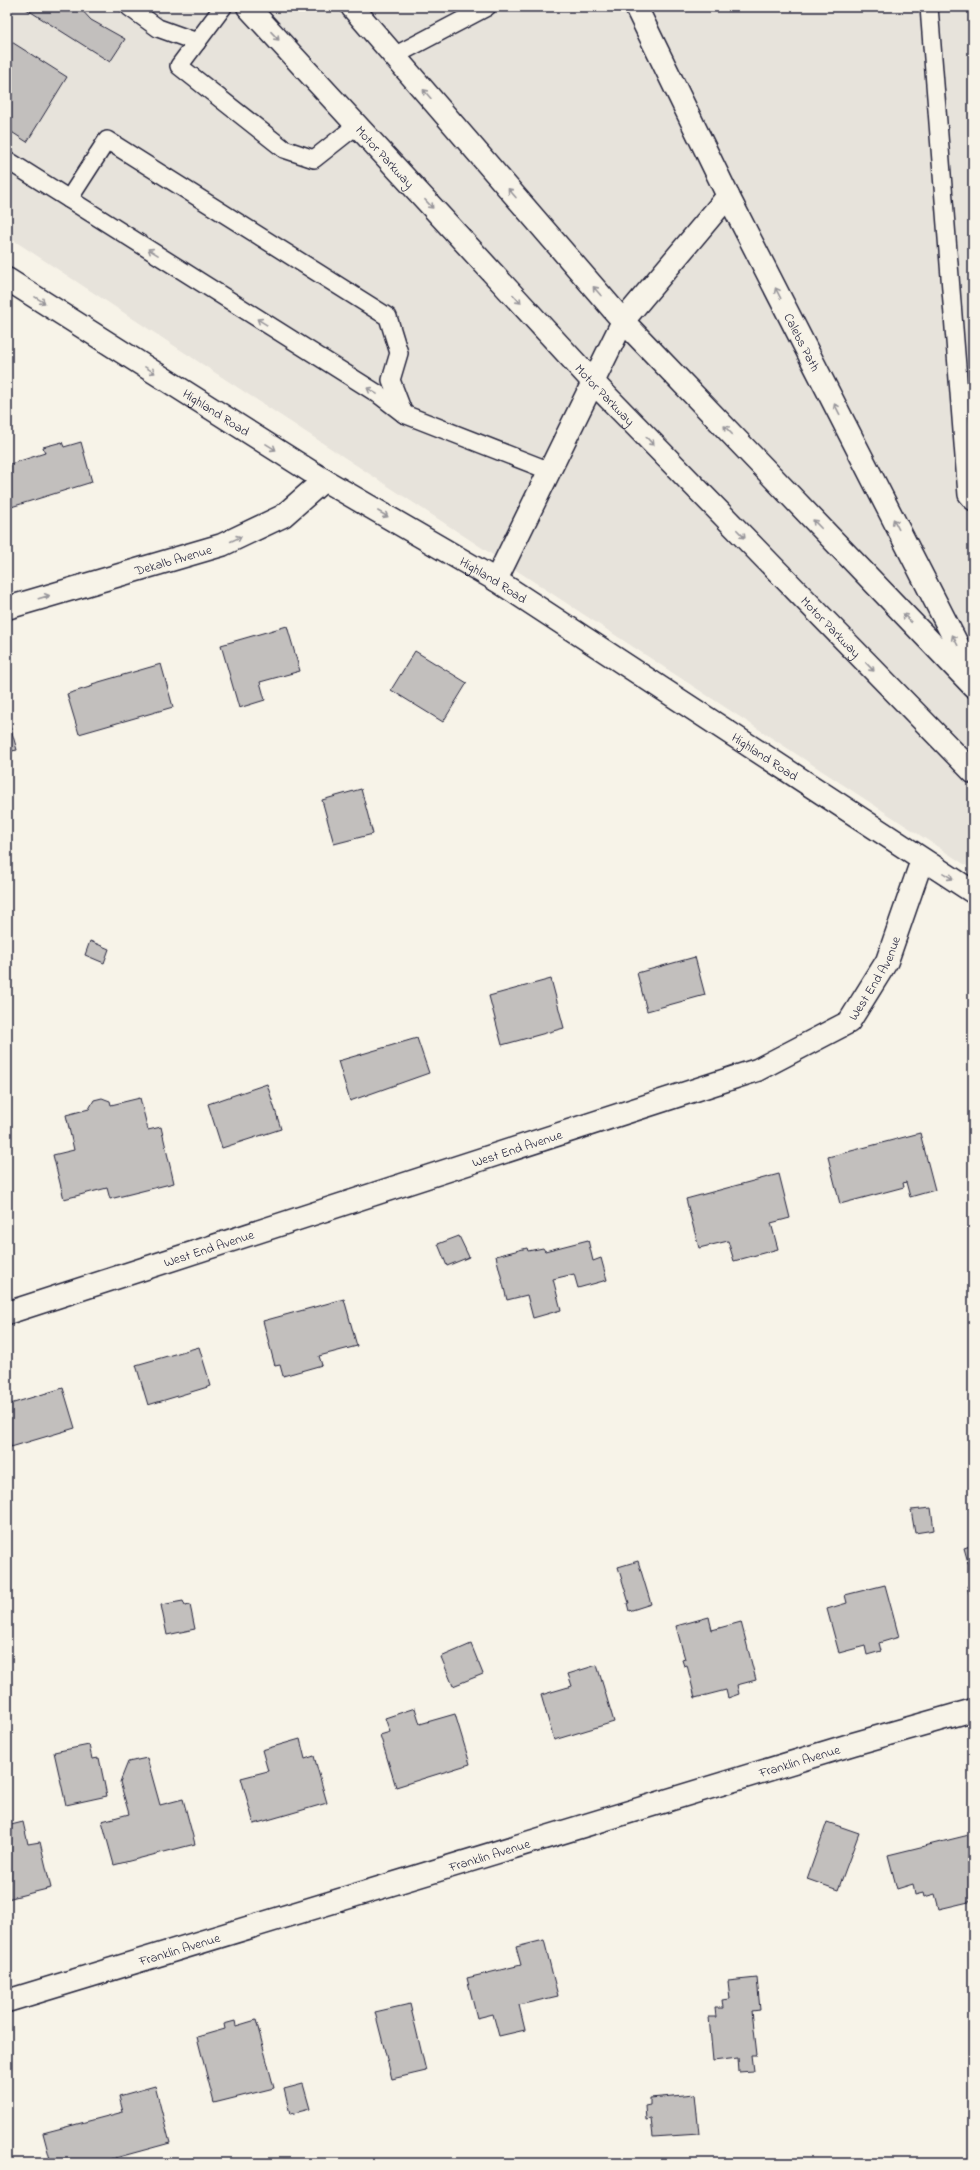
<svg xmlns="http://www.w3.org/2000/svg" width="980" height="2170" viewBox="0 0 980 2170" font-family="'Indie Flower',sans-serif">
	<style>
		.built { fill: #e7e3db }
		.building { fill: #c2bfbd; stroke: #22223b }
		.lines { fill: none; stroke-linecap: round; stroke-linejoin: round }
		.service-casing { stroke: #22223b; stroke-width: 20 }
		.minor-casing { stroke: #22223b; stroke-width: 25 }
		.secondary-casing { stroke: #22223b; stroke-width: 25 }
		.service { stroke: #f7f3e8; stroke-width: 17 }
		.minor { stroke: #f7f3e8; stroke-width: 22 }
		.secondary { stroke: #f7f3e8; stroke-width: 22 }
		.oneway { stroke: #97959a }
		.labels { text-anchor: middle; stroke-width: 3.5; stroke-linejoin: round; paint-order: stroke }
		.street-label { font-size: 13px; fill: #22223b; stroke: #f7f3e8 }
	</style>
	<rect width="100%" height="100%" fill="#f7f3e8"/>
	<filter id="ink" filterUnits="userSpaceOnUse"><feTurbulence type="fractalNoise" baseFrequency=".025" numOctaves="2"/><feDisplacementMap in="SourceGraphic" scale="8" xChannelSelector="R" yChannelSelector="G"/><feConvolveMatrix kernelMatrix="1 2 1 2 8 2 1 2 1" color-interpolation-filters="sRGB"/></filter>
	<g filter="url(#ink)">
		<path class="built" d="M7,7H973V870L7,236Z"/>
		<g class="building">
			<path d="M23,7H79L91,20L125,39L110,62Z"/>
			<path d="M7,39L67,77L27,142L7,129Z"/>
			<path d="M62,442L64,447L81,442L92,482L8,508L7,465L45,453L43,447Z"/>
			<path d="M287,626L300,671L260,682L265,700L239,708L221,645Z"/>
			<path d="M415,651L467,683L443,722L391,690Z"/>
			<path d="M161,664L173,707L79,734L67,694L93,686L92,684Z"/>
			<path d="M7,715L17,750L7,752Z"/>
			<path d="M361,789L373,834L334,844L322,800Z"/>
			<path d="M90,941L109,949L104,963L85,955Z"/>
			<path d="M695,957L705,995L647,1011L637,973Z"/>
			<path d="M551,979L564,1028L502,1045L489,996Z"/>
			<path d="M417,1038L429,1073L350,1101L338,1061Z"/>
			<path d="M267,1084L281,1129L222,1148L208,1104Z"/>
			<path d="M102,1098L110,1101L111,1105L140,1098L148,1130L161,1127L174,1183L110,1199L107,1188L64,1199L53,1155L74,1150L66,1115L89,1109L94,1100Z"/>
			<path d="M920,1133L935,1190L910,1197L906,1182L903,1183L904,1187L840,1204L828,1157Z"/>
			<path d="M779,1174L790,1218L771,1223L778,1249L734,1261L728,1241L699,1248L686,1199Z"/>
			<path d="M459,1236L469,1257L447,1266L438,1244Z"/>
			<path d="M588,1240L593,1261L601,1258L607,1280L578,1288L574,1274L553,1279L561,1310L533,1318L527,1295L507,1300L496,1256L527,1248L528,1251L543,1248L545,1251Z"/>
			<path d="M344,1299L357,1346L319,1356L322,1365L283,1376L280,1365L275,1366L263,1321Z"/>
			<path d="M199,1347L211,1386L148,1405L136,1365Z"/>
			<path d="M63,1388L75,1428L11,1447L9,1441L7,1442V1405Z"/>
			<path d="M931,1508L934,1530L915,1533L911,1510Z"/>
			<path d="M973,1545V1580L964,1548Z"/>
			<path d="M638,1561L651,1604L629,1611L627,1603H629L618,1567Z"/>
			<path d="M885,1585L899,1637L879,1643L881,1651L867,1655L865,1646L839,1653L827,1609L847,1603L845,1595Z"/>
			<path d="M973,1585V1599H971L967,1586Z"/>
			<path d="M183,1601L185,1606L190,1605L195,1629L167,1635L161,1605Z"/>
			<path d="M709,1617L712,1630L741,1622L756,1680L737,1685L739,1694L728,1698L726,1690L695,1698L687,1665L684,1666L682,1660L685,1659L676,1626Z"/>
			<path d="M471,1644L483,1674L453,1686L441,1657Z"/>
			<path d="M597,1665L614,1722L554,1740L541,1695L572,1686L568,1674Z"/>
			<path d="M415,1708L420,1724L455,1714L470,1764L396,1787L380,1735L390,1732L385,1718Z"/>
			<path d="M300,1739L305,1759L314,1756L327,1803L254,1824L241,1778L268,1771L262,1750Z"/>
			<path d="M89,1745L92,1759L99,1758L107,1796L66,1805L54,1752Z"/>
			<path d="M147,1758L160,1805L183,1799L195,1844L114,1865L102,1821L129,1814L120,1782L128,1762Z"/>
			<path d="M23,1822L28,1844L40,1842L51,1888L7,1899V1826Z"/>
			<path d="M827,1822L859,1833L838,1890L807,1879Z"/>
			<path d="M973,1834V1901L939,1909L935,1894L924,1897L923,1893L915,1895L913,1884L897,1889L888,1855Z"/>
			<path d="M544,1940L558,1996L519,2005L525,2030L499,2036L493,2014L477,2018L467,1978L521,1965L516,1947Z"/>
			<path d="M757,1978L760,2010L752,2011L757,2055H751L753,2071L739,2072L738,2058L713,2061L709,2017H716L715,2008H723L722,2000L730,1999L728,1981Z"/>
			<path d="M410,2004L426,2071L392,2079L375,2012Z"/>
			<path d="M256,2020L274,2088L214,2103L197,2037L225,2029L224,2024L235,2021L236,2026Z"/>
			<path d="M303,2084L310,2109L290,2114L284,2089Z"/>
			<path d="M155,2086L170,2143L97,2163H51L43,2133L123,2112L119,2096Z"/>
			<path d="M695,2094L699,2134L653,2137L651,2119L646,2120L645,2106L650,2105V2098Z"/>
		</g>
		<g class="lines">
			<g class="service-casing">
				<g id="service">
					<path d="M129,7L158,28L197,42"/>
					<path d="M223,7L179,66L284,149L314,159L357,125"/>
					<path d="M929,7L967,495L973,502"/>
					<path d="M394,56L487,7"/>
					<path d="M7,160L378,394L404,414L550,471"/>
					<path d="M69,199L107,140L388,317L399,353L391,380L404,414"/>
				</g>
			</g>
			<g class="minor-casing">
				<g id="minor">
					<path id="s1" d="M636,7L728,196L973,675"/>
					<path id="s2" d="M7,279L324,480L496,580L973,892"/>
					<path d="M496,580L623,321L728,196"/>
					<path id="s3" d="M7,608L222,545L283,516L324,480"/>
					<path id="s4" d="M7,1313L757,1070L849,1022L887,961L922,860"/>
					<path id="s5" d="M7,2001L853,1744L973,1710"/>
				</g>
			</g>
			<g class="secondary-casing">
				<g id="secondary">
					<path id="s6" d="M248,7L594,383L973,772"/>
					<path d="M352,7L623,321L973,686"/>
				</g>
			</g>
			<use href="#service" class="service"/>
			<use href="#minor" class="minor"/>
			<use href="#secondary" class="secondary"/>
		</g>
		<defs><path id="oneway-shaft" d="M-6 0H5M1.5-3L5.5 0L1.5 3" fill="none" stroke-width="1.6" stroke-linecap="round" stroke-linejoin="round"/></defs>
		<g class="oneway">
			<use href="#oneway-shaft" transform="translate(275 36) rotate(47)"/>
			<use href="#oneway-shaft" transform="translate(427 94) rotate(-131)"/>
			<use href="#oneway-shaft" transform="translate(512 193) rotate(-131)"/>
			<use href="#oneway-shaft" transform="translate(429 204) rotate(47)"/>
			<use href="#oneway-shaft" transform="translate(153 252) rotate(-148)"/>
			<use href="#oneway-shaft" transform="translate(597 291) rotate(-131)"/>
			<use href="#oneway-shaft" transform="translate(778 293) rotate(-117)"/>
			<use href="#oneway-shaft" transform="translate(517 299) rotate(47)"/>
			<use href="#oneway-shaft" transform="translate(40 300) rotate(32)"/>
			<use href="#oneway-shaft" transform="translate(262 322) rotate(-148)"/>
			<use href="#oneway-shaft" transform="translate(150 370) rotate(32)"/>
			<use href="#oneway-shaft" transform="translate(372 391) rotate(-149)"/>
			<use href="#oneway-shaft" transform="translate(837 409) rotate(-117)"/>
			<use href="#oneway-shaft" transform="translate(728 430) rotate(-134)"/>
			<use href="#oneway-shaft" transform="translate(650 441) rotate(46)"/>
			<use href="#oneway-shaft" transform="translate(271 447) rotate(32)"/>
			<use href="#oneway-shaft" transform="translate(383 514) rotate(30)"/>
			<use href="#oneway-shaft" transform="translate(817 524) rotate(-134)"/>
			<use href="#oneway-shaft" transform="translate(896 524) rotate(-117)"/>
			<use href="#oneway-shaft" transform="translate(741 534) rotate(46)"/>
			<use href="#oneway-shaft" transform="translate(236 539) rotate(-25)"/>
			<use href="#oneway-shaft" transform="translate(44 597) rotate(-16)"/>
			<use href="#oneway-shaft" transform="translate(907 618) rotate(-134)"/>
			<use href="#oneway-shaft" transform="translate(955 640) rotate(-117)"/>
			<use href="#oneway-shaft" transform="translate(870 667) rotate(46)"/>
			<use href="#oneway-shaft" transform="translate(948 876) rotate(32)"/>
		</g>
	</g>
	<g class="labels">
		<g class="street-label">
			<text dy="5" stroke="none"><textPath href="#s6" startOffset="203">Motor Parkway</textPath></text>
			<text dy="5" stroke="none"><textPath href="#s1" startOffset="374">Calebs Path</textPath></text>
			<text dy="5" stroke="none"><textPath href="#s6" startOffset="527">Motor Parkway</textPath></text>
			<text dy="5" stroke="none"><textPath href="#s2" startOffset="248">Highland Road</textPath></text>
			<text dy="5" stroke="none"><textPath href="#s3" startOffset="173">Dekalb Avenue</textPath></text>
			<text dy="5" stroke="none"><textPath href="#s2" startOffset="572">Highland Road</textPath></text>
			<text dy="5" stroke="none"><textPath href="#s6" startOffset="851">Motor Parkway</textPath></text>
			<text dy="5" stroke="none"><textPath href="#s2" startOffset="896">Highland Road</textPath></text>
			<text dy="5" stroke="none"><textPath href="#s4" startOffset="943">West End Avenue</textPath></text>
			<text dy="5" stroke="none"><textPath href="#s4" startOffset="536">West End Avenue</textPath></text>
			<text dy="5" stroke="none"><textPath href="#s4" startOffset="212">West End Avenue</textPath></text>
			<text dy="5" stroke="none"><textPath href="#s5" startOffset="828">Franklin Avenue</textPath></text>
			<text dy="5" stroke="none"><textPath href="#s5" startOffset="504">Franklin Avenue</textPath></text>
			<text dy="5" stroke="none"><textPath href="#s5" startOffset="180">Franklin Avenue</textPath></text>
		</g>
	</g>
	<rect width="980" height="2170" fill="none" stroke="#f7f3e8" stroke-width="24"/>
	<rect x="12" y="12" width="956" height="2146" fill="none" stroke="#22223b" stroke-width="1.5" filter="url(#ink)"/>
</svg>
